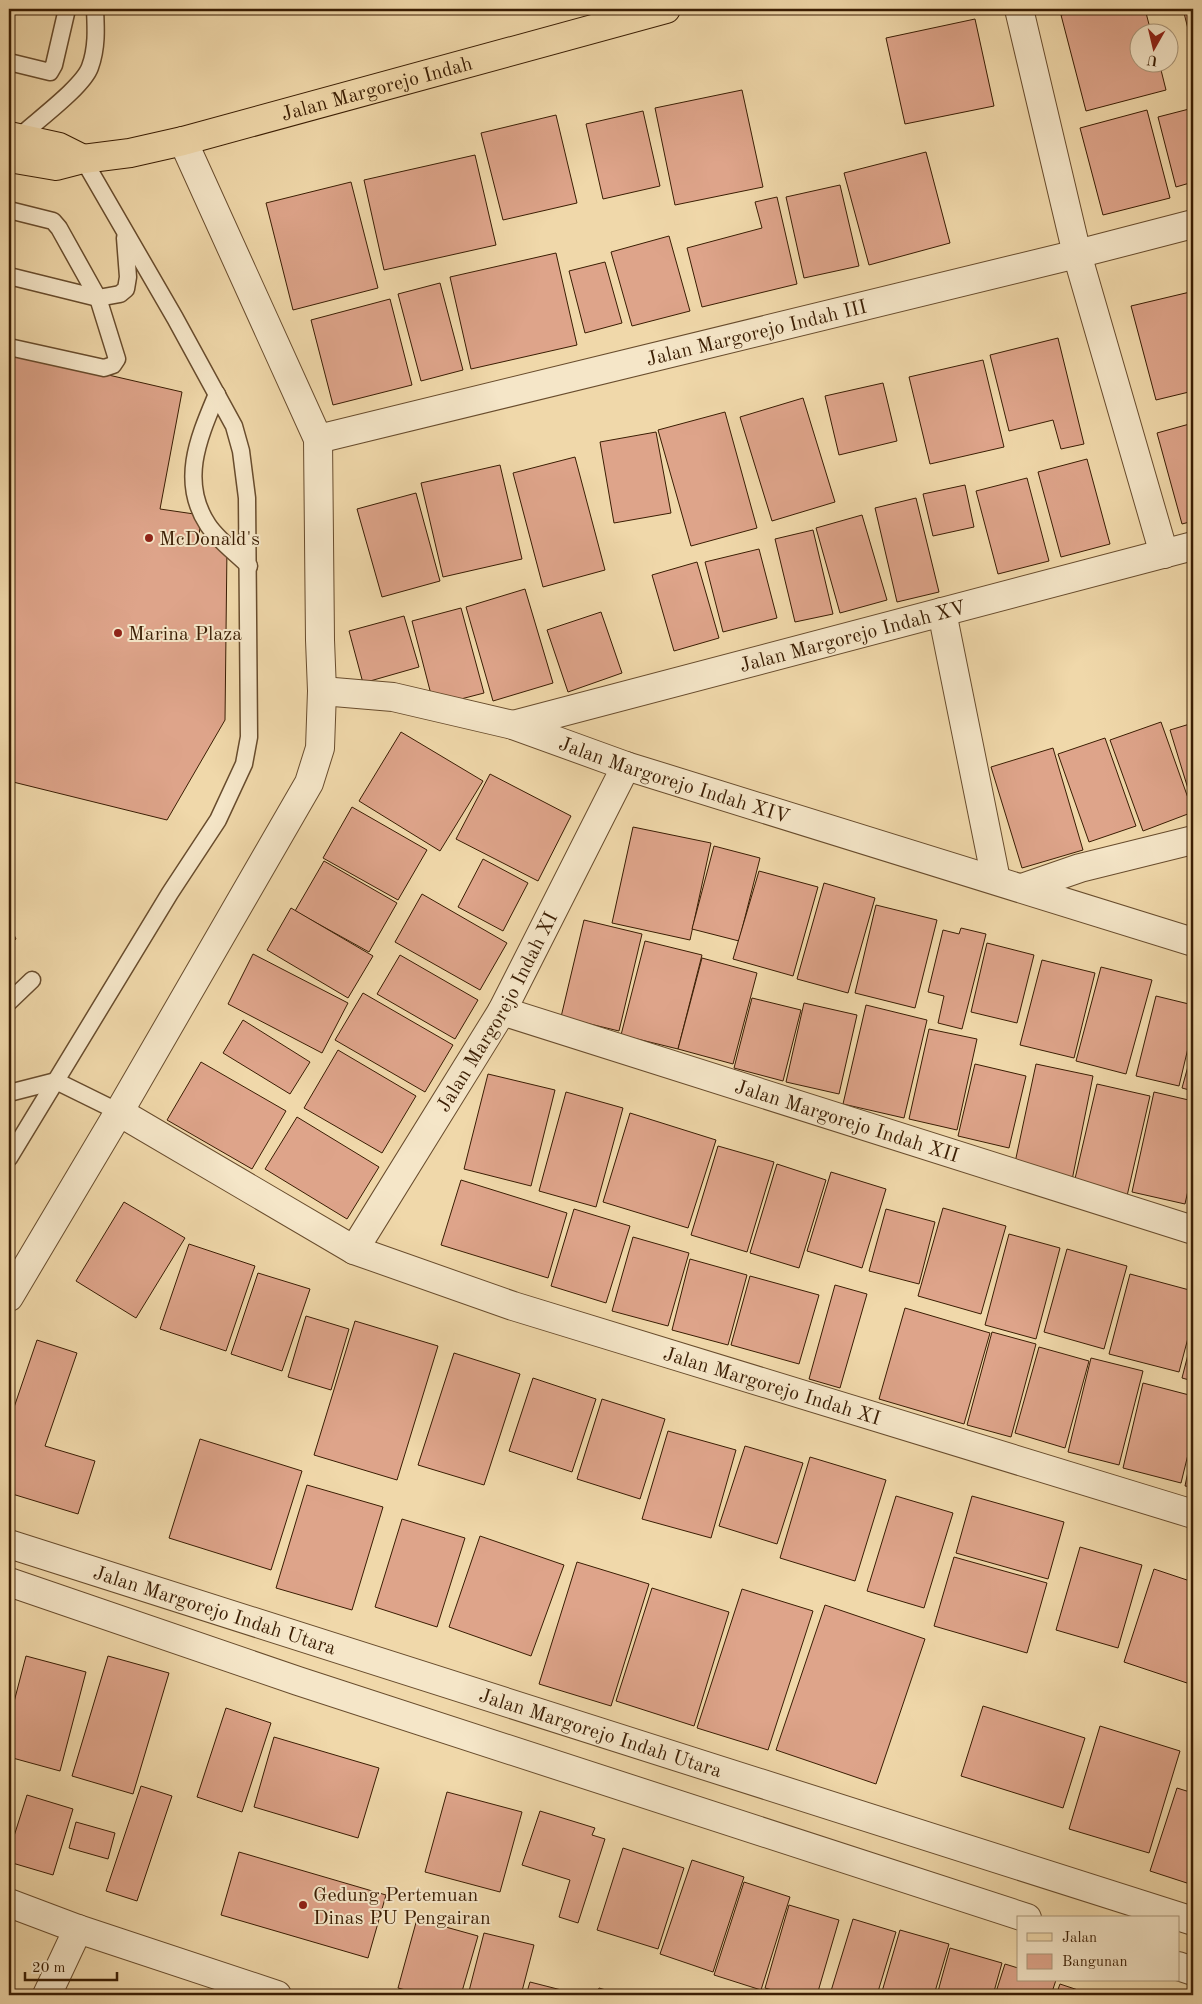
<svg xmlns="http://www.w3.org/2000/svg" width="1202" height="2004" viewBox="0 0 1202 2004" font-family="'Old Standard TT',serif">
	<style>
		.building { fill: #dea48a; stroke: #3a1d03 }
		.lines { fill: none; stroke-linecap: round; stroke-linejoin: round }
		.lane-casing { stroke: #684c2d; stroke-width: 19 }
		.street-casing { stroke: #684c2d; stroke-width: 30 }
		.primary-casing { stroke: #3a1d03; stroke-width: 30 }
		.lane { stroke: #f5e6c8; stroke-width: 16 }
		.street { stroke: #f5e6c8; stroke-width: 28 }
		.primary { stroke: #f0d8aa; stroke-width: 28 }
		.poi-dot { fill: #8f2418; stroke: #f5e6c8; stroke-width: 2 }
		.labels { text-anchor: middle; stroke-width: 4; stroke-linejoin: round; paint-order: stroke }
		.street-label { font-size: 20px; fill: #3a1d03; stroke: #f5e6c8 }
		.poi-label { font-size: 20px; fill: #3a1d03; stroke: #f5e6c8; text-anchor: start }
	</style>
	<rect width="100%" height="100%" fill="#f0d8aa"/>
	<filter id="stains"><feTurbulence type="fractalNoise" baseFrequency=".004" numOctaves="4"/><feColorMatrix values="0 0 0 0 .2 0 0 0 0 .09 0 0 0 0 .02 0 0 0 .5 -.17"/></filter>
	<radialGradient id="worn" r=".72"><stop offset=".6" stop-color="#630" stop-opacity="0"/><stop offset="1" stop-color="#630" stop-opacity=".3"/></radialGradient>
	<g class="building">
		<path d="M1088,9H1145L1151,32H1140V62H1159L1166,90L1086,111L1061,15Z"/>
		<path d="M1183,9H1193V44L1192,45Z"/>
		<path d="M975,19L994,106L905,124L886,38Z"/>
		<path d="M742,90L763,187L675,205L655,108Z"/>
		<path d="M1193,108V182L1176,187L1158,117Z"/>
		<path d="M1147,110L1170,198L1103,215L1080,128Z"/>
		<path d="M643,111L660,186L603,199L586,124Z"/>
		<path d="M556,115L577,203L503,220L481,133Z"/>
		<path d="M926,152L950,243L869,265L844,173Z"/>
		<path d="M475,155L496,245L384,270L364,180Z"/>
		<path d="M351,182L378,288L293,310L266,203Z"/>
		<path d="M840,185L859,266L804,278L786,197Z"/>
		<path d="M777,197L797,284L702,307L687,248L762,228L755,202Z"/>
		<path d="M669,236L690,311L632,326L611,252Z"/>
		<path d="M556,253L577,345L471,369L450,277Z"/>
		<path d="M605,262L622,323L585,333L569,271Z"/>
		<path d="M440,283L463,370L421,381L398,294Z"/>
		<path d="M1190,292L1193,306V391L1156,400L1131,306Z"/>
		<path d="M390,299L412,385L333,405L311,320Z"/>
		<path d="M1058,338L1084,444L1061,449L1053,420L1009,431L990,355Z"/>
		<path d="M9,352L182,392L160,509L201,515L199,537L227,546L225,720L167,820L9,781Z"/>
		<path d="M983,360L1004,447L930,464L909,377Z"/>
		<path d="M883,383L897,441L839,455L825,396Z"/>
		<path d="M803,398L835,502L772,521L740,417Z"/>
		<path d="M725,412L757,528L691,546L658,430Z"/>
		<path d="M1193,423V521L1182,524L1157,433Z"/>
		<path d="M656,432L671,513L614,523L600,442Z"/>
		<path d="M575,457L605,570L543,587L513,473Z"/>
		<path d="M1087,459L1110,544L1061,557L1038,472Z"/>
		<path d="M500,465L522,559L443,577L421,483Z"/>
		<path d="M1027,478L1049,561L998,574L976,491Z"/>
		<path d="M965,485L974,527L933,536L923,494Z"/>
		<path d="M416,493L440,581L382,597L357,509Z"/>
		<path d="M916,498L939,592L897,602L875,508Z"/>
		<path d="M862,515L887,600L840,613L816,528Z"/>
		<path d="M813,530L833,614L795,622L775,539Z"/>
		<path d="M759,549L777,618L723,632L705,562Z"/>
		<path d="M697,562L719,638L674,651L652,575Z"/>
		<path d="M525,589L553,683L493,701L466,607Z"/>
		<path d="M461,608L484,693L434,706L412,621Z"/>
		<path d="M601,612L622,673L568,692L547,630Z"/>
		<path d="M404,616L419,667L363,683L349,631Z"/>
		<path d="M1161,722L1193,812L1143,831L1110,740Z"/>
		<path d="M1193,723V805L1170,730Z"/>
		<path d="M401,732L483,781L440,851L359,801Z"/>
		<path d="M1105,738L1136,826L1089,842L1058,754Z"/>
		<path d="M1053,748L1083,850L1022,868L991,767Z"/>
		<path d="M490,774L571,816L538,881L456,839Z"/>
		<path d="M352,807L427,850L398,900L323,858Z"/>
		<path d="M633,827L711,843L690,940L612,923Z"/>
		<path d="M714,846L760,858L739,941L692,929Z"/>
		<path d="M483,859L528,883L503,931L458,907Z"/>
		<path d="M324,861L397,903L369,952L295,911Z"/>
		<path d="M759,871L818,887L793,976L733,959Z"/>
		<path d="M824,883L875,898L848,993L797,979Z"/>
		<path d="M422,894L507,943L480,990L395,942Z"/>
		<path d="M876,905L937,920L915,1008L855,993Z"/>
		<path d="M291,908L373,956L348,998L267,950Z"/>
		<path d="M584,920L642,934L619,1031L561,1017Z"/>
		<path d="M9,925L16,939L9,944Z"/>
		<path d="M961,928L986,934L962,1029L938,1023L944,996L928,992L943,930L959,934Z"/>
		<path d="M645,941L702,955L678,1049L621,1035Z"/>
		<path d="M987,943L1034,955L1017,1023L971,1012Z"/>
		<path d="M253,954L348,1003L322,1053L228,1004Z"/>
		<path d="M400,955L478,1000L455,1039L377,994Z"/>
		<path d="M702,958L757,973L733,1064L678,1049Z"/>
		<path d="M1042,960L1095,973L1074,1058L1020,1045Z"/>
		<path d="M1101,967L1152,980L1126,1074L1076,1061Z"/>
		<path d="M363,993L453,1045L425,1092L335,1040Z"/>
		<path d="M1156,996L1193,1005V1027L1179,1086L1136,1076Z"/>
		<path d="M752,998L801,1010L783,1081L734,1068Z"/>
		<path d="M804,1003L857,1015L839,1094L786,1082Z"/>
		<path d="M866,1005L927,1020L904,1118L843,1104Z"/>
		<path d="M243,1020L310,1062L290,1094L223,1053Z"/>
		<path d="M929,1029L977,1039L957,1130L909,1119Z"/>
		<path d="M1193,1048V1091L1182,1088Z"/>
		<path d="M338,1050L416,1096L382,1153L304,1108Z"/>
		<path d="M201,1062L286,1111L252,1169L167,1120Z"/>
		<path d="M975,1064L1026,1076L1009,1148L958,1136Z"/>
		<path d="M1036,1064L1093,1076L1071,1185L1013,1172Z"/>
		<path d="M488,1074L555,1090L531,1186L464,1169Z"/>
		<path d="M1097,1084L1150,1096L1127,1196L1074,1183Z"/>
		<path d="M566,1092L623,1108L596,1207L539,1191Z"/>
		<path d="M1154,1092L1193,1101V1168L1185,1204L1132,1192Z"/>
		<path d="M630,1113L716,1140L688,1228L603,1202Z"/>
		<path d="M297,1117L379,1167L347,1219L265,1169Z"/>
		<path d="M718,1146L774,1162L747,1252L691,1235Z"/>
		<path d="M777,1164L826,1180L799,1268L750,1253Z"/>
		<path d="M831,1172L886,1189L862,1268L807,1251Z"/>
		<path d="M461,1180L567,1213L548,1278L441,1245Z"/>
		<path d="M124,1202L185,1238L136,1318L76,1281Z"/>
		<path d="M943,1208L1006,1226L981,1314L918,1296Z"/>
		<path d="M574,1209L630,1226L606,1303L551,1286Z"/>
		<path d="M886,1209L935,1222L919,1284L869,1271Z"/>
		<path d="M1009,1234L1060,1248L1036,1339L985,1325Z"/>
		<path d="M633,1237L689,1253L668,1326L612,1311Z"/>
		<path d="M189,1244L255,1266L226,1351L160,1329Z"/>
		<path d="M1067,1249L1127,1266L1104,1349L1044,1332Z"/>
		<path d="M690,1259L747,1275L728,1345L672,1330Z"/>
		<path d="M258,1273L310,1289L282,1371L231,1354Z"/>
		<path d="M1130,1274L1193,1291V1319L1179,1372L1109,1354Z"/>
		<path d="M750,1276L819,1295L799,1364L731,1345Z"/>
		<path d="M835,1285L867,1294L840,1388L809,1379Z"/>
		<path d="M905,1308L990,1333L964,1424L879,1399Z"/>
		<path d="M306,1316L349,1329L331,1390L288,1377Z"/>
		<path d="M355,1321L438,1346L397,1480L314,1455Z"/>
		<path d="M992,1332L1036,1344L1011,1437L967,1425Z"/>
		<path d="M1193,1335V1381L1182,1378Z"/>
		<path d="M37,1340L77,1353L45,1446L95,1461L78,1514L9,1493V1422Z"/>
		<path d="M1039,1347L1089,1361L1065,1448L1015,1433Z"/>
		<path d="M454,1353L520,1374L484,1485L418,1465Z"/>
		<path d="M1091,1358L1143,1371L1119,1465L1068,1452Z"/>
		<path d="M533,1378L596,1399L572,1472L509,1451Z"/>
		<path d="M1143,1383L1193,1396V1434L1181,1483L1123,1468Z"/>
		<path d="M602,1399L665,1419L640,1499L577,1479Z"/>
		<path d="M668,1431L736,1450L711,1538L642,1519Z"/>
		<path d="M200,1439L302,1471L271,1570L169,1538Z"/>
		<path d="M745,1446L803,1463L777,1544L719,1526Z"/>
		<path d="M1193,1447V1487L1185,1486Z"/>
		<path d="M810,1457L886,1480L855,1581L780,1558Z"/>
		<path d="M307,1485L383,1507L352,1610L276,1588Z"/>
		<path d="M896,1496L953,1513L924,1608L867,1591Z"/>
		<path d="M972,1496L1064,1522L1048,1579L956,1553Z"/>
		<path d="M402,1519L465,1538L437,1627L375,1607Z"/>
		<path d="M480,1536L564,1565L531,1656L449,1627Z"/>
		<path d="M1080,1547L1142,1565L1118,1648L1056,1630Z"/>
		<path d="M954,1557L1047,1583L1027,1653L934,1626Z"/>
		<path d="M577,1562L649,1584L611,1706L539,1684Z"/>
		<path d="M1154,1569L1193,1582V1685L1124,1662Z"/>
		<path d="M652,1588L729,1612L694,1726L616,1701Z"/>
		<path d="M742,1589L813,1611L768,1750L697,1728Z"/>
		<path d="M825,1605L925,1639L876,1784L776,1750Z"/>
		<path d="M26,1656L86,1672L60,1771L9,1757V1721Z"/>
		<path d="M108,1656L169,1673L133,1794L72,1776Z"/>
		<path d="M983,1706L1085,1738L1063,1808L961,1776Z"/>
		<path d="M226,1708L271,1723L242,1812L197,1797Z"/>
		<path d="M1100,1726L1180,1751L1149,1853L1069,1829Z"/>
		<path d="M274,1737L379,1768L358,1838L254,1807Z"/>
		<path d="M141,1786L172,1796L137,1901L106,1891Z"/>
		<path d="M1177,1788L1193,1793V1885L1150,1871Z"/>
		<path d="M447,1792L522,1812L500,1892L425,1872Z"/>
		<path d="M27,1795L73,1809L53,1875L9,1862V1852Z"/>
		<path d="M540,1811L595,1828L592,1835L605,1839L578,1923L559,1917L570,1880L522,1865Z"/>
		<path d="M76,1822L115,1833L108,1859L69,1848Z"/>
		<path d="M623,1848L684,1868L658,1949L597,1930Z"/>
		<path d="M239,1852L386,1895L368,1958L221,1915Z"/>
		<path d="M692,1860L744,1877L713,1972L660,1954Z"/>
		<path d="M744,1882L790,1897L761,1990L714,1975Z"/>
		<path d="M789,1905L839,1920L817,1995H790L765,1988Z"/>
		<path d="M417,1919L478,1936L461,1995H425L398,1988Z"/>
		<path d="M853,1919L896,1932L877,1995H844L831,1991Z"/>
		<path d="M900,1930L949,1944L934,1995H881Z"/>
		<path d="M484,1933L534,1945L521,1995H468Z"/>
		<path d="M950,1948L1002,1963L993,1995H937Z"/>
		<path d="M1005,1964L1018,1968V1980H1056L1051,1995H995Z"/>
		<path d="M530,1982L581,1995H526Z"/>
		<path d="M1060,1984L1093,1995H1056Z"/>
		<path d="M599,1988L623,1995H596Z"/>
		<path d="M646,1991L660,1995H645Z"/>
	</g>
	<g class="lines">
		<g class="lane-casing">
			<g id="lane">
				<path d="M9,62L50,72L54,65L67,9"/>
				<path d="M18,138C36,121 83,87 90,67C97,48 96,29 95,9"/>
				<path d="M9,210L53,221L59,228L98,298L117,359L113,365L104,368L9,347"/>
				<path d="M9,276L98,298L120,294L126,289L128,277L125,238"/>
				<path d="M217,394C199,437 179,481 208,525C218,540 236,553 249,566"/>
				<path d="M9,1002L32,980"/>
				<path d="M9,1093L56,1081L119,1112"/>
				<path d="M9,1158L170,893L218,820L244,764L249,737L247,498L241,451L234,426L175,318L83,159"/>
			</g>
		</g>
		<g class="street-casing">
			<g id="street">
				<path d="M1019,9L1077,254L1164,554"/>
				<path id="s1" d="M318,439L1077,254L1193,224"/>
				<path d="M942,612L996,880"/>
				<path id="s2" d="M322,691L393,697L513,725L626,766L1193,942"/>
				<path id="s3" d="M513,725L1193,546"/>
				<path d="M1022,888L1080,868L1193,840"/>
				<path id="s4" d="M502,1011L1193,1230"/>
				<path id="s5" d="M119,1112L354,1250L513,1306L1193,1514"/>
				<path id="s6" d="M354,1250L502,1011L626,766"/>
				<path d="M9,1297L119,1112L309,783L320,748L322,691L320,640L318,439L183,141"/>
				<path id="s7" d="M9,1544L1193,1921"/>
				<path d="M9,1582L298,1681L1027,1918"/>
				<path d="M9,1903L78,1929L277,1995"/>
				<path d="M1178,1966L1193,1971"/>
				<path d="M47,1995L78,1929"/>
			</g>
		</g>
		<g class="primary-casing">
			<g id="primary">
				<path d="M9,136L59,147L83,159"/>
				<path id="s8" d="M9,158L56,166L83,159L130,153L183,141L666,9"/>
			</g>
		</g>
		<use href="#lane" class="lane"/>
		<use href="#street" class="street"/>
		<use href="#primary" class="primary"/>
	</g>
	<g class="poi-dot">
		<circle cx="149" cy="538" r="5"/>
		<circle cx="118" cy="633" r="5"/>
		<circle cx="303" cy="1905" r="5"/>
	</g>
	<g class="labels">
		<g class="street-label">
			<text dy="7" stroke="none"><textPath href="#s8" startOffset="378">Jalan Margorejo Indah</textPath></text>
			<text dy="7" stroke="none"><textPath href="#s1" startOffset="451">Jalan Margorejo Indah III</textPath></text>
			<text dy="7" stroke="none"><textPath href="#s3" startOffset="351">Jalan Margorejo Indah XV</textPath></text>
			<text dy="7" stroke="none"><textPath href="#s2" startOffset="365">Jalan Margorejo Indah XIV</textPath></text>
			<text dy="7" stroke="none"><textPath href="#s6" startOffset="278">Jalan Margorejo Indah XI</textPath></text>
			<text dy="7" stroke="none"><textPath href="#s4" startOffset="362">Jalan Margorejo Indah XII</textPath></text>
			<text dy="7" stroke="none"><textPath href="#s5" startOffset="712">Jalan Margorejo Indah XI</textPath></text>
			<text dy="7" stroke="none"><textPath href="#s7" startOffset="216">Jalan Margorejo Indah Utara</textPath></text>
			<text dy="7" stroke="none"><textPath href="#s7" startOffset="621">Jalan Margorejo Indah Utara</textPath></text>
		</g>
		<g class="poi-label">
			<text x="159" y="545">McDonald's</text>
			<text x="128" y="640">Marina Plaza</text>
			<text x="313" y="1901">Gedung Pertemuan<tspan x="313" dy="23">Dinas PU Pengairan</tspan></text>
		</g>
	</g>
	<rect width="1202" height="2004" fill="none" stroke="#f0d8aa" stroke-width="30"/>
	<rect x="10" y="10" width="1182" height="1984" fill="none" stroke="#3a1d03" stroke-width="2.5"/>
	<rect x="15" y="15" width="1172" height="1974" fill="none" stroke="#3a1d03"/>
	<rect x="1017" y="1916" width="162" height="65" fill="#f5e6c8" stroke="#aa9679"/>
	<rect x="1027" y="1933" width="25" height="8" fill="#f0d8aa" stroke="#aa9679"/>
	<text x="1062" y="1942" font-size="15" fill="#3a1d03">Jalan</text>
	<rect x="1027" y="1954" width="25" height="15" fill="#dea48a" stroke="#aa9679"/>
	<text x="1062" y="1966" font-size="15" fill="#3a1d03">Bangunan</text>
	<g transform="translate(1154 48) rotate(188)"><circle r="24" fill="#f5e6c8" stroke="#aa9679"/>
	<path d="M0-4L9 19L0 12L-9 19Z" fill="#8f2418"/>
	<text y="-8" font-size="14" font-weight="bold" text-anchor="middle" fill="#3a1d03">U</text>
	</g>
	<path d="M25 1972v8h92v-8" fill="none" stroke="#3a1d03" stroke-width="2.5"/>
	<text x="32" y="1972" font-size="15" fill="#3a1d03" stroke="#f5e6c8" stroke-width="4" paint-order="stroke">20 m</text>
	<rect width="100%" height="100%" filter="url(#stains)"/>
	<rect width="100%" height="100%" fill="url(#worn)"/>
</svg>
